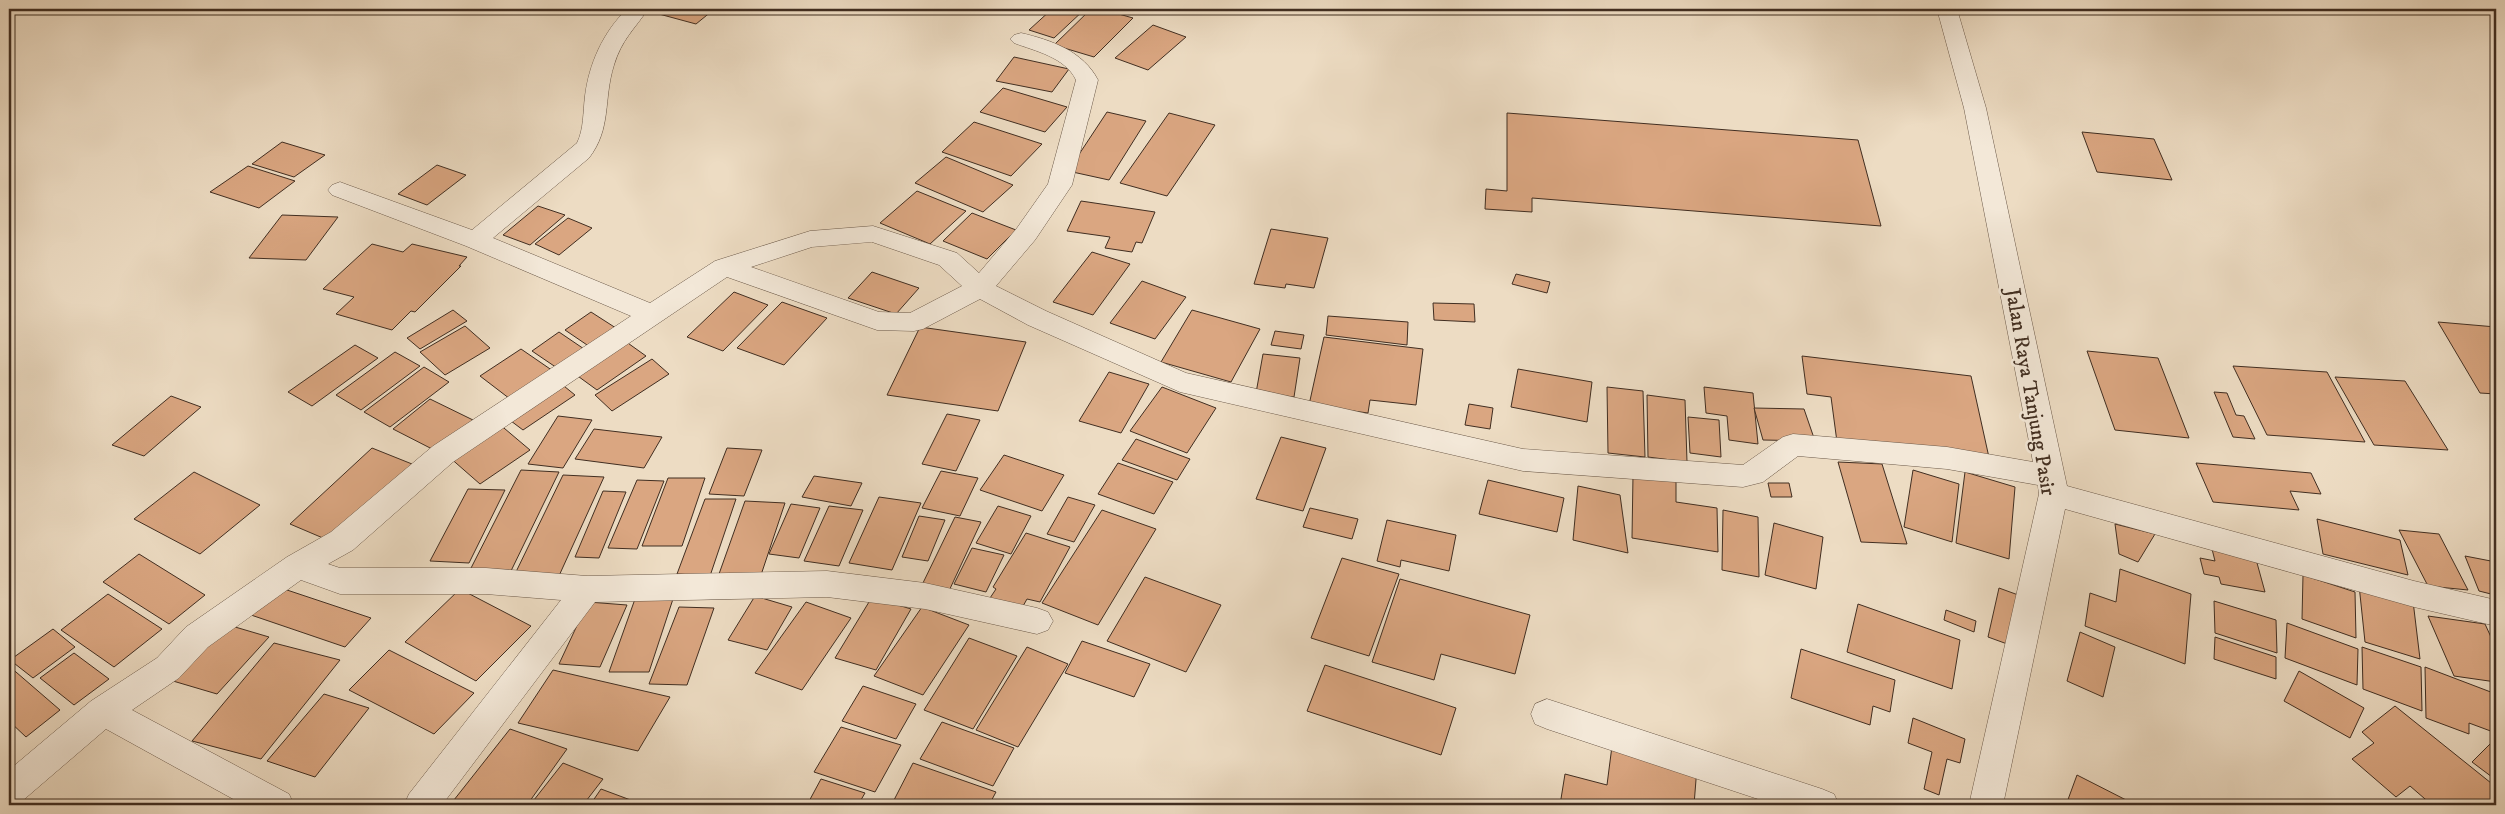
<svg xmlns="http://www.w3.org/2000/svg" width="2505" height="814" viewBox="0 0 2505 814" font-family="'IM FELL DW Pica',serif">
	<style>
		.building { fill: #daa681; stroke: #412e21 }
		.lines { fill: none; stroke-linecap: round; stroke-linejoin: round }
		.minor-casing { stroke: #6c5a4a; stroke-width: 1 }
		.minor { fill: #f3e8d8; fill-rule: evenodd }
		.labels { text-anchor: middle; stroke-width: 5; stroke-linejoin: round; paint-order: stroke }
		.street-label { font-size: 21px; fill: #412e21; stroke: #f3e8d8 }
	</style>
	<rect width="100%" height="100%" fill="#eddcc3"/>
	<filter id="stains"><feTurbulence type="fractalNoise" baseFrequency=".004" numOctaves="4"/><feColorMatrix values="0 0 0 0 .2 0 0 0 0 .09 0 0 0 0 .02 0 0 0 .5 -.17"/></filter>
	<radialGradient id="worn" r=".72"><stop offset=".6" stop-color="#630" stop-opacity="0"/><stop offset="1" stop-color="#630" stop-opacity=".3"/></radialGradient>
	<g class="building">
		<path d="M666,9H704L712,11L696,24L659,14Z"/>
		<path d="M1052,9H1085L1054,38L1029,30Z"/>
		<path d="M1091,9H1101L1133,18L1094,57L1054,45Z"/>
		<path d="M1153,25L1186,37L1148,70L1115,58Z"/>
		<path d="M1014,57L1069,69L1052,92L996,81Z"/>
		<path d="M1003,88L1067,107L1045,132L980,112Z"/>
		<path d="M1107,112L1146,121L1109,180L1068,171Z"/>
		<path d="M1169,113L1215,125L1167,196L1120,183Z"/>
		<path d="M1507,113L1858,140L1881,226L1532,198V212L1485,209L1486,189L1507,191Z"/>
		<path d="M974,122L1042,144L1011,176L942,152Z"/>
		<path d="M2082,132L2154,139L2172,180L2097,172Z"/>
		<path d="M282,142L325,155L294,177L252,164Z"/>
		<path d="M946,157L1013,185L983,212L915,183Z"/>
		<path d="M437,165L466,175L427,205L398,194Z"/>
		<path d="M248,166L295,181L259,208L210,192Z"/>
		<path d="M917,191L966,211L930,244L880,223Z"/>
		<path d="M1081,201L1155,212L1142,243L1136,242L1132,252L1105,248L1110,237L1067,231Z"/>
		<path d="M538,206L565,215L530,245L503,235Z"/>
		<path d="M972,213L1016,230L987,259L943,241Z"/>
		<path d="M282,215L338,217L306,260L249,258Z"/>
		<path d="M568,218L592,228L559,255L535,244Z"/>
		<path d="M1271,229L1328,238L1314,288L1286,284L1285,288L1254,284Z"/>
		<path d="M372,244L403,252L412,244L467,257L459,266H461L415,312L411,311L392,330L336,314L354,297L323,289Z"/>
		<path d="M1092,252L1130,264L1093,315L1053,302Z"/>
		<path d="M872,272L919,288L896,314L848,298Z"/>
		<path d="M1516,274L1550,282L1547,293L1512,284Z"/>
		<path d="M1142,281L1186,297L1155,339L1110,323Z"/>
		<path d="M734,292L768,305L723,351L687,337Z"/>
		<path d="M782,302L827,318L784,365L737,348Z"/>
		<path d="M1433,303L1474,304L1475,322L1434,320Z"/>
		<path d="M453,310L467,321L420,349L407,338Z"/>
		<path d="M1192,310L1260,329L1231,382L1161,362Z"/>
		<path d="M591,312L619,330L593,349L565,330Z"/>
		<path d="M1328,316L1408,322L1407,345L1326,335Z"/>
		<path d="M2438,322L2496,327V394L2480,393Z"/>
		<path d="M465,326L490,348L445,375L420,352Z"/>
		<path d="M920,327L1026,342L998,411L887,395Z"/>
		<path d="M1275,331L1304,335L1301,349L1271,345Z"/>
		<path d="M559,332L587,351L560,370L532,351Z"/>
		<path d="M1324,337L1423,349L1416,405L1370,400L1368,413L1309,405Z"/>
		<path d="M625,341L646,356L597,390L575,374Z"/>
		<path d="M355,345L378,358L312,406L288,392Z"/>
		<path d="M521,349L556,373L514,402L480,376Z"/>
		<path d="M2087,351L2158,358L2189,438L2115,430Z"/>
		<path d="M395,352L420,366L361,410L336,395Z"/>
		<path d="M1263,354L1300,358L1294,397L1256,393Z"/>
		<path d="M1802,356L1971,376L1990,462L1837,442L1831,397L1807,394Z"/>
		<path d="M652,359L669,374L612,411L595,395Z"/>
		<path d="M2233,366L2327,372L2365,442L2267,435Z"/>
		<path d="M424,367L449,382L390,427L364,412Z"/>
		<path d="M1518,369L1592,382L1587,422L1511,407Z"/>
		<path d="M1109,372L1149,384L1121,433L1079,421Z"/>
		<path d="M2335,377L2405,381L2448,450L2374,445Z"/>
		<path d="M559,382L575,395L523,430L507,418Z"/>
		<path d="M1162,387L1216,408L1187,453L1130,431Z"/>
		<path d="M1607,387L1643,391L1645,457L1608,453Z"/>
		<path d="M1704,387L1753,393L1758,444L1729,440L1727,416L1706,413Z"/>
		<path d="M2214,392L2227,393L2236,415L2244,416L2255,439L2233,437Z"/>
		<path d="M1647,395L1685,400L1687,462L1648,457Z"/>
		<path d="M171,396L201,407L144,456L112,445Z"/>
		<path d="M430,399L473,420L436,451L393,429Z"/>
		<path d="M1469,404L1493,408L1490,429L1465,425Z"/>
		<path d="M1754,408L1804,409L1815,441L1763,440Z"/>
		<path d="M947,414L980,420L956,471L922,464Z"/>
		<path d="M558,416L592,420L563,468L528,464Z"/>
		<path d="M1688,417L1719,420L1721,457L1690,453Z"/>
		<path d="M498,423L530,450L480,484L448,456Z"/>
		<path d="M594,429L662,437L644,468L575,459Z"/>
		<path d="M1281,437L1326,448L1303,511L1256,499Z"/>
		<path d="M1136,439L1190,459L1177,480L1122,460Z"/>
		<path d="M372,448L412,464L330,541L290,524Z"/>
		<path d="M727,448L762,450L744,496L709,494Z"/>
		<path d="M1004,455L1064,475L1042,511L980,490Z"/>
		<path d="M1838,462L1882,464L1907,544L1861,542Z"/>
		<path d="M1118,463L1173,482L1154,514L1098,494Z"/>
		<path d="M2196,463L2311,473L2321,494L2290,491L2299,510L2213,502Z"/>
		<path d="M521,470L559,472L510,573L469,572Z"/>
		<path d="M1913,470L1959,484L1952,542L1904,527Z"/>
		<path d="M941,471L978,478L960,516L922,508Z"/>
		<path d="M194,472L260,505L200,554L134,519Z"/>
		<path d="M1965,472L2015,487L2009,559L1956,543Z"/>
		<path d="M563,475L604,477L558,578L514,576Z"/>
		<path d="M1633,475L1676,481V502L1717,508L1718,552L1632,538Z"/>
		<path d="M814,476L862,483L851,506L802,497Z"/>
		<path d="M668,478H705L682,546H642Z"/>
		<path d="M637,480L664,481L637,549L608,548Z"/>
		<path d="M1488,480L1564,498L1557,532L1479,514Z"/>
		<path d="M1768,483H1789L1792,497H1771Z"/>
		<path d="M1578,486L1620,495L1628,553L1573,540Z"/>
		<path d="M468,489L505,490L469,563L430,561Z"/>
		<path d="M603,491L626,492L599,558L575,557Z"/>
		<path d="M879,497L921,503L892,570L849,563Z"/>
		<path d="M1068,497L1095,505L1074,542L1047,534Z"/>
		<path d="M705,499H736L710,576L677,574Z"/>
		<path d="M745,501L785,503L761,575L719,574Z"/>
		<path d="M791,504L820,508L799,558L769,554Z"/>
		<path d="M829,506L863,510L839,566L804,561Z"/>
		<path d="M998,506L1031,516L1011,554L976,543Z"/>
		<path d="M1310,508L1358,519L1352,539L1303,527Z"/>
		<path d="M1102,510L1156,529L1098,625L1042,603Z"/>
		<path d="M1723,510L1758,517L1759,577L1722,570Z"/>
		<path d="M919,516L945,520L928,561L902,557Z"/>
		<path d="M955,517L981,522L948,593L921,587Z"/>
		<path d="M2317,519L2400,540L2408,575L2323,554Z"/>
		<path d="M1387,520L1456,535L1449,571L1401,560L1400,567L1377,561Z"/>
		<path d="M1774,523L1823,537L1816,589L1765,575Z"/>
		<path d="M2115,524L2155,534L2138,562L2119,554Z"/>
		<path d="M2399,530L2439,534L2468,590L2428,586Z"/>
		<path d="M1026,533L1070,547L1040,602L1027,599L1018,615L986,604L996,589L993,587Z"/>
		<path d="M2211,545L2254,552L2265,592L2221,584L2219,577L2204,574L2200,558L2215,561Z"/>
		<path d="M972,548L1004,555L986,592L954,584Z"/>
		<path d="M139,554L205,595L169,624L103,582Z"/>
		<path d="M2465,556L2496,562V599L2495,595L2479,591Z"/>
		<path d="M1342,558L1399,574L1369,656L1311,638Z"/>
		<path d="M2120,569L2191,594L2185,664L2085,626L2090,593L2116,602Z"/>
		<path d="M2303,575L2355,592L2356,638L2302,619Z"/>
		<path d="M1145,577L1221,605L1186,672L1107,641Z"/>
		<path d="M1400,579L1530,615L1515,674L1441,654L1434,680L1372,662Z"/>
		<path d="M2359,585L2413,601L2420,659L2365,642Z"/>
		<path d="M278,587L371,618L345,647L251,615Z"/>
		<path d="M1999,588L2021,596L2010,645L1988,637Z"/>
		<path d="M460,589L531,626L476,681L405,642Z"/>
		<path d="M108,594L162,629L114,667L61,630Z"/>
		<path d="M755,596L792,607L767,650L728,640Z"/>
		<path d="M872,597L911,609L876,670L835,658Z"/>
		<path d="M635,599H673L649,672H609Z"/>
		<path d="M2214,601L2276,620L2277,653L2215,633Z"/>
		<path d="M588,602L627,605L600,667L559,664Z"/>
		<path d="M806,602L851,618L802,690L755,673Z"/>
		<path d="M1858,604L1960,640L1952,689L1847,652Z"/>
		<path d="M679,607L714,608L687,685L649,684Z"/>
		<path d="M922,607L969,625L923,695L874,676Z"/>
		<path d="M1946,610L1976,621L1974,632L1944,620Z"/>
		<path d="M2428,616L2485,624L2496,648V682L2454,676Z"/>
		<path d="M2287,623L2358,649L2357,685L2285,658Z"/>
		<path d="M225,624L269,637L217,694L173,681Z"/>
		<path d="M53,629L75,647L33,678L10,660Z"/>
		<path d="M2080,632L2115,647L2103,697L2067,681Z"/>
		<path d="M2215,637L2276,657V679L2214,659Z"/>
		<path d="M969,638L1017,656L973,729L924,710Z"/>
		<path d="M1082,641L1150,664L1134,697L1065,673Z"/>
		<path d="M274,643L340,660L261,759L192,741Z"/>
		<path d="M1027,647L1068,664L1018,747L976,730Z"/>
		<path d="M2362,647L2421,667L2422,711L2363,689Z"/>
		<path d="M1801,649L1895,680L1890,712L1873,706L1870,725L1791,698Z"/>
		<path d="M389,650L474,693L434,734L349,690Z"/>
		<path d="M74,653L109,679L74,705L40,678Z"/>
		<path d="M1325,665L1456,708L1441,755L1307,711Z"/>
		<path d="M9,666L60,710L26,737L9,721Z"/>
		<path d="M2425,667L2496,694V733L2469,723V734L2426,718Z"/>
		<path d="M553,670L670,697L638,751L518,723Z"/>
		<path d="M2299,671L2364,708L2350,738L2284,701Z"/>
		<path d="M863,686L916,704L896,739L842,721Z"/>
		<path d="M324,694L369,708L315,777L267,761Z"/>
		<path d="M2395,706L2496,787V805H2432L2410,786L2396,797L2352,759L2374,743L2362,732Z"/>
		<path d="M1913,718L1965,739L1960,763L1947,759L1939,795L1924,789L1932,752L1908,743Z"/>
		<path d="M942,722L1014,748L993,786L920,759Z"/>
		<path d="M841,727L901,745L875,792L814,772Z"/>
		<path d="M510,729L567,749L527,805H450Z"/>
		<path d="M2491,743L2496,747V780L2472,762Z"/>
		<path d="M1612,746L1697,767L1694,805H1560L1565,774L1607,785Z"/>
		<path d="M563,763L603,779L583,805H530Z"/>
		<path d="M913,763L996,792L989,805H910L894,800Z"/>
		<path d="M2077,775L2132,803L2131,805H2066Z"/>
		<path d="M821,779L865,793L858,805H807Z"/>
		<path d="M601,789L644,805H590Z"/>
	</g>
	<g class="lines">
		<g class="minor-casing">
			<g id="minor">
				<path d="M627,9H648C634,30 622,39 614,65C603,100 612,128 589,158L493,238L650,303L715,261L810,231L873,226L957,253L979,273L1017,228L1048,184L1076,80C1065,57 1035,51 1014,43L1010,39L1014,35L1021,33C1051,40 1083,51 1098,80L1072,185L1035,240L996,286L1046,311L1186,373L1523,449L1743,465L1783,437L1793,434L1947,447L2033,462L1964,108L1937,9H1957L1986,108L2067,486L2414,581L2496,600V626L2414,607L2065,509L2003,805H1969L2039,494L2038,485L1947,469L1798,456L1763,482L1743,487L1523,471L1180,392L1028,325L980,299L923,329L914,331L877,330L727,277L453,462L353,550L328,564L340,568H486L587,576L827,571L925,583L1037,608L1048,612L1053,621L1048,630L1037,634L925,609L827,597L595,602L442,805H404L409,794L561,600L486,594H340L301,580L208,647L179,678L132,710L289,794L294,805H244L106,729L21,802L9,805V770L91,701L157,658L186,627L287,557L331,532L433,446L631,316L466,246L332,195L328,190L332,185L340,182L348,185L472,230L577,143C584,129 583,112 585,96C589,64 603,32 627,9ZM872,242L939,265L962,286L910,313L879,312L751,267L812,247Z"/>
				<path d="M1547,699L1822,789L1834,794L1839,805H1776L1547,729L1535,724L1531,714L1535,704Z"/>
			</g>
		</g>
		<use href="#minor" class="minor"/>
	</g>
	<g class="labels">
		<g class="street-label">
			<text transform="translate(2031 392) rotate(80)" y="7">Jalan Raya Tanjung Pasir</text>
		</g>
	</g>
	<rect width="2505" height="814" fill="none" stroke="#eddcc3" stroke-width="30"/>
	<rect x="10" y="10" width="2485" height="794" fill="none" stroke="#412e21" stroke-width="2.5"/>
	<rect x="15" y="15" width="2475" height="784" fill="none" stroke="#412e21"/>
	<rect width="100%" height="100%" filter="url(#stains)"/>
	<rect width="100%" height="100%" fill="url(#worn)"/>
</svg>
